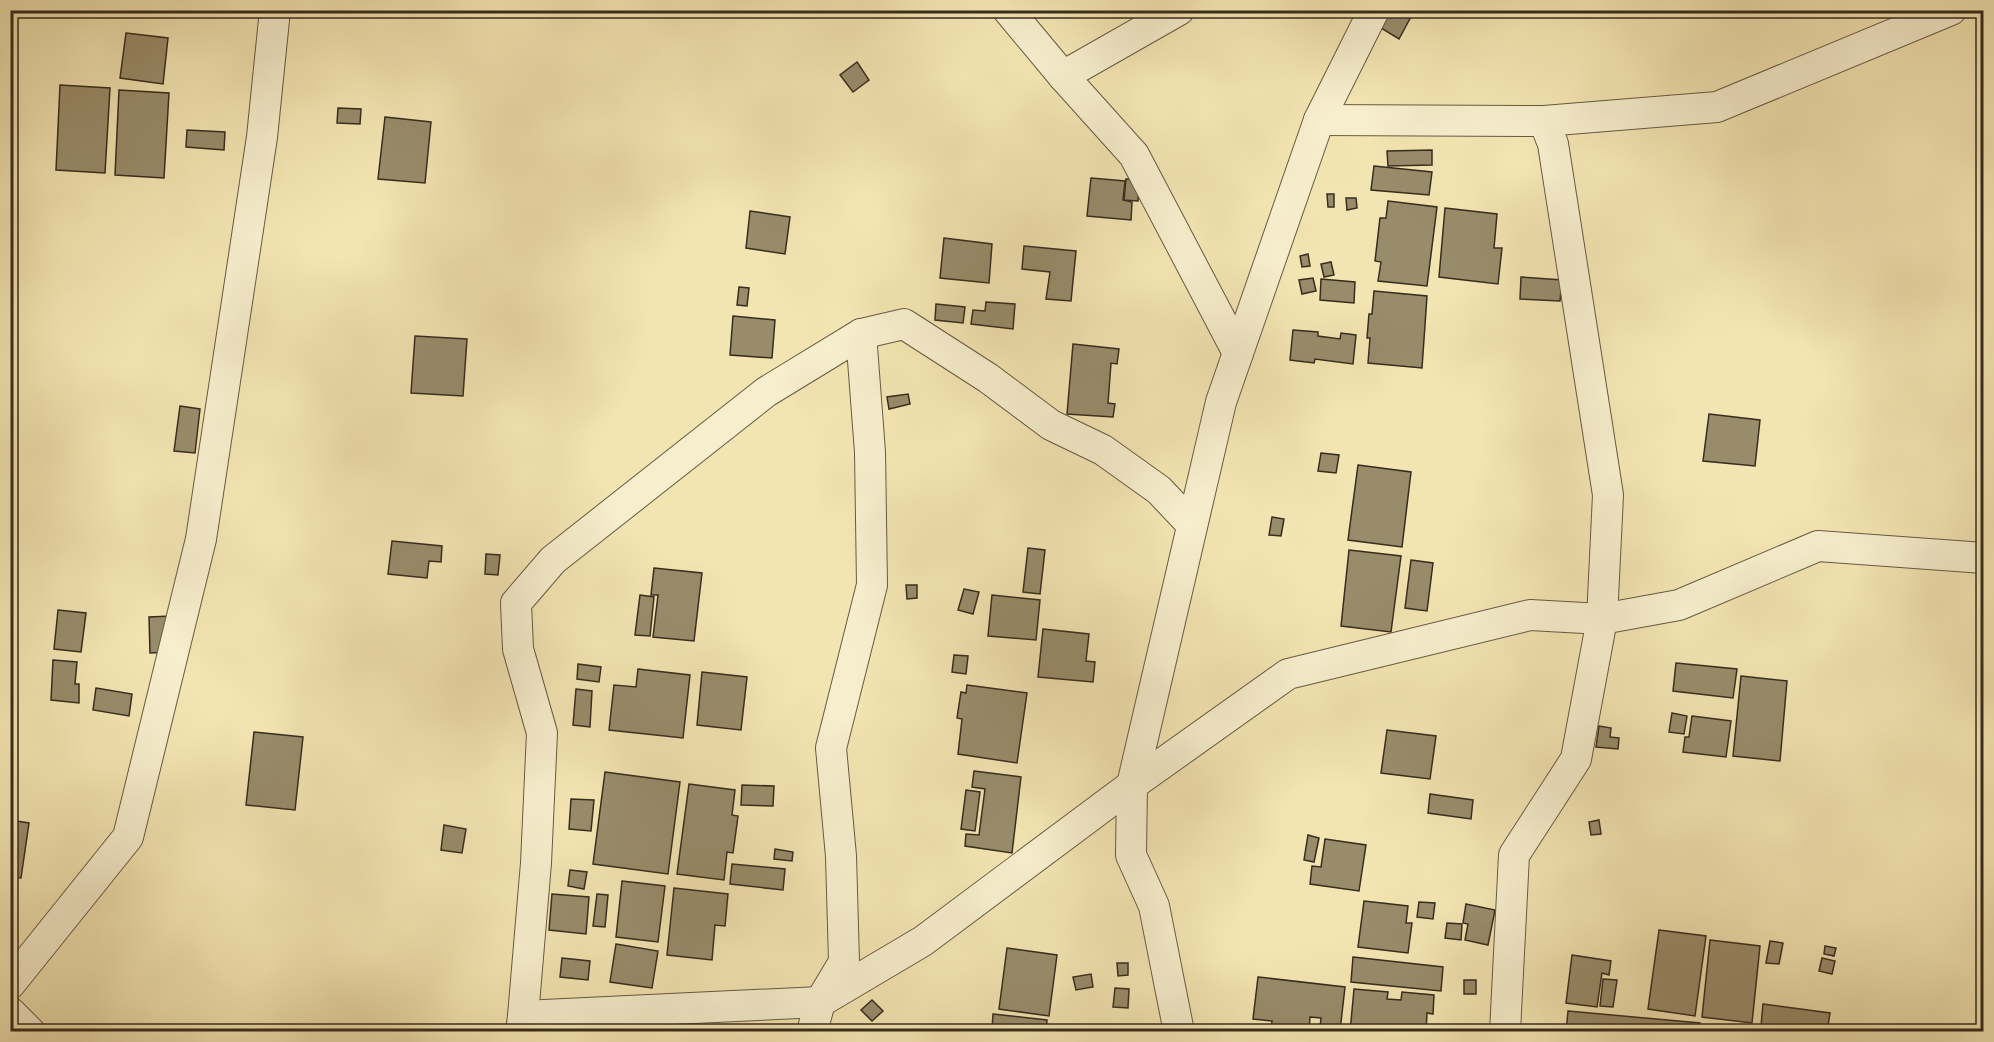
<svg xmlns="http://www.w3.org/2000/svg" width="1994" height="1042" viewBox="0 0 1994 1042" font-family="Vollkorn,serif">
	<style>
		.building { fill: #998c6b; stroke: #382c1e; stroke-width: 1.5 }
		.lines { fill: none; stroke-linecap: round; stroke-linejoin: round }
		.minor-casing { stroke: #675a43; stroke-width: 32 }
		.minor { stroke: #f7eecd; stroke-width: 30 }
	</style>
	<rect width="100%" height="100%" fill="#f3e5b2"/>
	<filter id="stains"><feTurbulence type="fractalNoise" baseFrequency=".00333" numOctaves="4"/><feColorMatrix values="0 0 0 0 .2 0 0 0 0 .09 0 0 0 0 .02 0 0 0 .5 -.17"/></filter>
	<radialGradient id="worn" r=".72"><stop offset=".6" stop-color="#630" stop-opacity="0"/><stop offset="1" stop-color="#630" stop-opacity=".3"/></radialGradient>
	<g class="building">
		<path d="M1391,10H1408L1413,13L1399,39L1381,28Z"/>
		<path d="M126,33L168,38L163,84L120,78Z"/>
		<path d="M1984,40V62L1979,61Z"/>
		<path d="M857,62L869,80L853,92L840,75Z"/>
		<path d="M60,85L110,88L105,173L56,170Z"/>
		<path d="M119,90L169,93L164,178L115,175Z"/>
		<path d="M338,108L361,109L360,124L337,123Z"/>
		<path d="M385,117L431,122L425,183L378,179Z"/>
		<path d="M187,130L225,132L224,150L186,147Z"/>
		<path d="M1432,150V165L1388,166L1387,151Z"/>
		<path d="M1374,166L1432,172L1429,195L1371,190Z"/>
		<path d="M1091,178L1125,181L1123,200L1132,202L1131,220L1087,216Z"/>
		<path d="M1126,179L1139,180L1138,201L1124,200Z"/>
		<path d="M1327,194H1334V207H1328Z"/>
		<path d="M1346,198H1356L1357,208L1347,210Z"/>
		<path d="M1388,201L1437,207L1427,286L1378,281L1381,262L1375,261L1380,218H1386Z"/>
		<path d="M1445,208L1497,214L1494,248H1502L1498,284L1439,277Z"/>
		<path d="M750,211L790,217L785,254L746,248Z"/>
		<path d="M944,238L992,244L989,283L940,278Z"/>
		<path d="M1024,246L1076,251L1071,301L1046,299L1050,272L1022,269Z"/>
		<path d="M1308,254L1310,266L1302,267L1300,256Z"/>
		<path d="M1331,262L1334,275L1324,277L1321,264Z"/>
		<path d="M1521,277L1562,280L1560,301L1520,299Z"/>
		<path d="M1313,278L1316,291L1302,294L1299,280Z"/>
		<path d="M1321,279L1355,282L1354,303L1320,300Z"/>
		<path d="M739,287L749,288L747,306L737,305Z"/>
		<path d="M1374,291L1427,296L1422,368L1368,363L1370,338H1367L1369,314H1372Z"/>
		<path d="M986,302L1015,304L1013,329L971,324L973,310L985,311Z"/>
		<path d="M936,304L965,307L963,323L935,320Z"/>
		<path d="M733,316L775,320L772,358L730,355Z"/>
		<path d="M1293,330L1318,332V336L1340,339L1341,333L1356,335L1353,364L1315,359L1314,363L1290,360Z"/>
		<path d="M415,336L467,339L463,396L411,393Z"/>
		<path d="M1073,344L1119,349L1117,364L1111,363L1108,403L1115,404L1113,417L1067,414Z"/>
		<path d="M908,394L910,404L889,409L887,397Z"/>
		<path d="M180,406L200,409L195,453L174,451Z"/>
		<path d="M1709,414L1760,420L1755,466L1703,461Z"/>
		<path d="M1321,453L1339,455L1336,473L1318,471Z"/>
		<path d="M1358,465L1411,472L1402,547L1348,540Z"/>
		<path d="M1272,517L1284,519L1281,536L1269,535Z"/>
		<path d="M392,541L442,546L441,562L429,561L427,578L388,574Z"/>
		<path d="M1028,548L1045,550L1040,594L1023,592Z"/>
		<path d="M1349,550L1401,556L1391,632L1341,626Z"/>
		<path d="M486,554L500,555L498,575L485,574Z"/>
		<path d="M1411,560L1433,563L1427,611L1405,608Z"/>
		<path d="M654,568L702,573L694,641L653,637L658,595H651Z"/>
		<path d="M906,585H917V598L907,599Z"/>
		<path d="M964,589L979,592L973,614L958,610Z"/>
		<path d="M640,595L654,597L650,636L635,635Z"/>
		<path d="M992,595L1040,600L1036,640L988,636Z"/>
		<path d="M58,610L86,613L81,652L54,649Z"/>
		<path d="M171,616L172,652L150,653L149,617Z"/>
		<path d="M1043,629L1089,634L1086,661L1095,662L1093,682L1038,677Z"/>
		<path d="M954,655L968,656L966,674L952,672Z"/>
		<path d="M53,660L77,662L75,684H79V703L51,700Z"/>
		<path d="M1676,663L1737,669L1733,698L1673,691Z"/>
		<path d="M578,664L601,667L599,682L577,679Z"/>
		<path d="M638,669L690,675L683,738L609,730L614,685L636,687Z"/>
		<path d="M702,672L747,677L741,730L697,725Z"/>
		<path d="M1741,676L1787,681L1780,761L1733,756Z"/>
		<path d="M1980,679H1984V705L1978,704Z"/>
		<path d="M967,685L1027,693L1017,763L958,754L962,719L957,718L961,692L966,693Z"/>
		<path d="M96,688L132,694L129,716L93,710Z"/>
		<path d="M576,689L592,691L590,727L573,725Z"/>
		<path d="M1672,713L1687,716L1684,734L1669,732Z"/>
		<path d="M1692,716L1731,721L1726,757L1683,752L1685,737H1689Z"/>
		<path d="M1599,726L1611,728L1610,737L1619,738L1618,749L1596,747Z"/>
		<path d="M1387,730L1436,736L1430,779L1381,773Z"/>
		<path d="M254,732L303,737L295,810L246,805Z"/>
		<path d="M974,771L1021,777L1012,853L965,846L966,834L979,835L985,789L972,787Z"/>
		<path d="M605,772L680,782L668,874L593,864Z"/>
		<path d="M689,784L735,790L732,815L738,816L733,853L727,852L724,880L677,874Z"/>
		<path d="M742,785L774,786L773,806L741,805Z"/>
		<path d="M966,790L980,792L975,831L961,829Z"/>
		<path d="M1430,794L1473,800L1471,819L1428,813Z"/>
		<path d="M571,799L594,800L591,831L569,829Z"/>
		<path d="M10,820L29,823L21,878L10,877Z"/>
		<path d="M1599,820L1601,834L1591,835L1589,822Z"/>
		<path d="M444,825L466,829L462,853L441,850Z"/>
		<path d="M1308,835L1319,838L1314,862L1304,860Z"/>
		<path d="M1325,839L1366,845L1359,891L1310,884L1312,866L1321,867Z"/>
		<path d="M775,849L793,852L792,861L774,859Z"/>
		<path d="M732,864L785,869L783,890L730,884Z"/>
		<path d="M570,870L587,872L584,889L568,886Z"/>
		<path d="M622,881L665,886L658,942L616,937Z"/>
		<path d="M674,888L728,894L725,926L715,925L712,960L667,955Z"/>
		<path d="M552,894L589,897L586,934L549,930Z"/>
		<path d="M597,894L608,895L605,927L593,926Z"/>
		<path d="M1364,901L1408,906L1406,923H1412L1408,953L1358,947Z"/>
		<path d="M1419,902L1435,903L1433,919L1417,917Z"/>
		<path d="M1466,904L1495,910L1488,945L1465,940L1468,924L1463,923Z"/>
		<path d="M1447,923L1462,924L1461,940L1445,938Z"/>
		<path d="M1659,930L1706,936L1695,1016L1648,1009Z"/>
		<path d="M1710,940L1760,946L1752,1023L1702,1017Z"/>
		<path d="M1770,941L1783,943L1779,964L1766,963Z"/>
		<path d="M616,944L658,951L652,988L610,982Z"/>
		<path d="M1825,946L1836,948L1834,956L1824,954Z"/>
		<path d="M1007,948L1057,955L1049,1016L999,1009Z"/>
		<path d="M1572,955L1611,961L1609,975L1602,973L1597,1007L1566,1003Z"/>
		<path d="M1353,957L1443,967L1441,991L1351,982Z"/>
		<path d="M562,958L590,961L588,980L560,977Z"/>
		<path d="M1822,958L1835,961L1832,974L1819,971Z"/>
		<path d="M1117,963H1128V975L1118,976Z"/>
		<path d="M1091,974L1093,987L1076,990L1073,977Z"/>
		<path d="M1258,977L1345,987L1340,1031L1320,1028L1321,1018L1310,1017L1309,1032L1271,1029L1272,1021L1253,1019Z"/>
		<path d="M1603,979L1617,980L1613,1007L1600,1006Z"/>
		<rect x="1464" y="980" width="12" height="14"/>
		<path d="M1115,988L1129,989L1128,1008L1113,1007Z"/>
		<path d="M1354,989L1388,992L1387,999L1401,1000L1402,992L1434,995L1433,1014L1427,1013L1426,1032H1350Z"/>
		<path d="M872,1000L883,1011L872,1021L861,1010Z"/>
		<path d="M1763,1004L1830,1013L1827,1032H1804L1761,1026Z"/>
		<path d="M1568,1011L1700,1023L1699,1032H1566Z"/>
		<path d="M993,1014L1047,1020L1046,1032L992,1028Z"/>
	</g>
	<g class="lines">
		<g class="minor-casing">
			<g id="minor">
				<path d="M1008,10L1063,76L1134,155L1238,353"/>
				<path d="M1063,76L1179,10"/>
				<path d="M1319,120L1544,121L1717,107L1951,10"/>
				<path d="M10,984L128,837L201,539L262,137L275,10"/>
				<path d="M10,1012L30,1032"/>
				<path d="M523,1016L536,863L542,733L518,649L516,603L553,560L766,392L861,334L904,324L988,378L1051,425L1103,450L1159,490L1192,525"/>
				<path d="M521,1032L523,1016L820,1002L923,941L1132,785L1288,674L1530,615L1602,619L1679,605L1818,546L1984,558"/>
				<path d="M812,1032L820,1002L844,962L841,856L831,748L872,585L870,452L861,334"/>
				<path d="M1179,1032L1154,906L1131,855L1132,785L1221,402L1319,120L1374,10"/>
				<path d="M1505,1032L1514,855L1576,759L1602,619L1608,495L1553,144L1544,121"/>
			</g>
		</g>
		<use href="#minor" class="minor"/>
	</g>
	<rect width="1994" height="1042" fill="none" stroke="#f3e5b2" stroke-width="36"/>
	<rect x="12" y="12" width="1970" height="1018" fill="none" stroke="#382c1e" stroke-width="3"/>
	<rect x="18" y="18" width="1958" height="1006" fill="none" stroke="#382c1e" stroke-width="1.5"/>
	<rect width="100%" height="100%" filter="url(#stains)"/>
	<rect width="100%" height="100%" fill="url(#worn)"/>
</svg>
